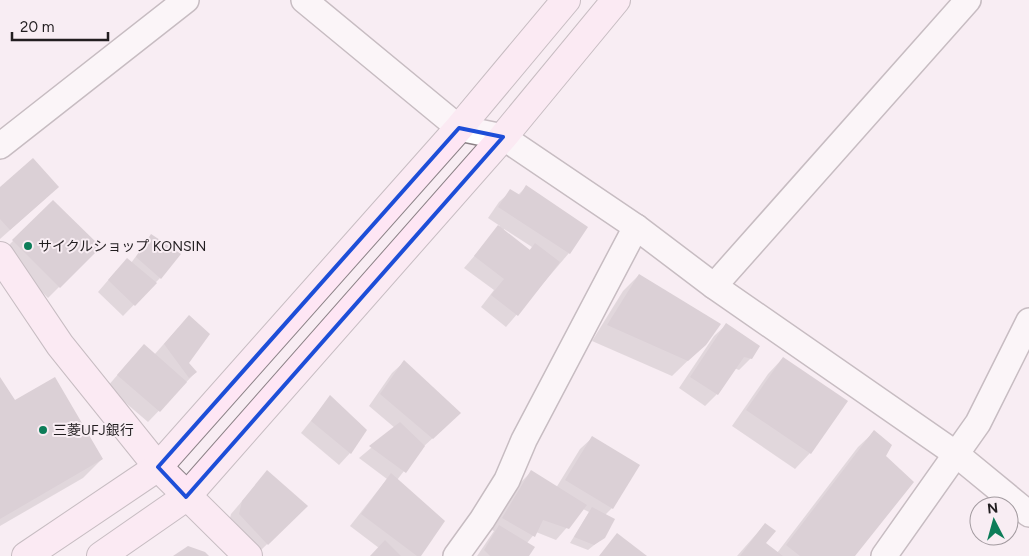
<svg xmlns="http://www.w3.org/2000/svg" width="1029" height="556" viewBox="0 0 1029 556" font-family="Figtree,'Noto Sans JP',sans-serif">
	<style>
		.shadow { fill: #0003; fill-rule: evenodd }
		.building { fill: #b8adb3 }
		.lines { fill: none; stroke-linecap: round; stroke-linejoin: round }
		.street-casing { stroke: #8c8287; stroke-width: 28 }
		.secondary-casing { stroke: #8c8287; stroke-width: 30 }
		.street { stroke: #fff; stroke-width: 25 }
		.secondary { stroke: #fee6f4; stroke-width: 28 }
		.marked { fill: none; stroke: #1d4ed8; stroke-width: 4; stroke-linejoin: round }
		.poi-dot { fill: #0d7d59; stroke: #f8edf3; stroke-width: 2 }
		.labels { text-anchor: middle; stroke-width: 4; stroke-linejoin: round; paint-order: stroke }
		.poi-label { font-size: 14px; fill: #221e20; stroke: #f8edf3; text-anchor: start }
	</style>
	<rect width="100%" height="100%" fill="#f8edf3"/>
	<g class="shadow">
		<path d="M526,187L569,253L506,327L481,307L494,290L464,268L500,226L488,218L499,202L511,191L518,195ZM504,229L532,247L529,251L503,231Z"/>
		<path d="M0,189L46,198L0,239Z"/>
		<path d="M53,201L99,247L48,298L2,252Z"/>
		<path d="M151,236L160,278L123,316L98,292L116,271L131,263Z"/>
		<path d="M639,275L705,344L672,376L592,341L623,291Z"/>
		<path d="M726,325L751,358L739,370L734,368L717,394L705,406L679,388L714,336Z"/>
		<path d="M178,328L187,363L196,372L148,422L107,387L133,357L154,355Z"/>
		<path d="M783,358L810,453L795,469L732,426L768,374Z"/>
		<path d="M404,362L448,424L422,448L397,480L419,556H371L379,548L350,526L387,479L359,458L395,428L369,406L392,373Z"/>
		<path d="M0,379L15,401L102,459L83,478L0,526Z"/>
		<path d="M330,397L366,430L350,453L339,465L301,433Z"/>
		<path d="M874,432L884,456L853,556H737L765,524V544L777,553L858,447Z"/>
		<path d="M592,438L612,508L605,515L604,537L588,550L570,543L589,512L583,509L556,540L536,532L527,543L528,556H477L494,531L492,530L520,483L531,472L556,488L580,449Z"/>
		<path d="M267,472L306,506L256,555L228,526L231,514Z"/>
	</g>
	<g class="building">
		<path d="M33,158L59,187L10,230L0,219V187Z"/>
		<path d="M526,185L588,227L570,254L498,207L510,189L520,195Z"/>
		<path d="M53,200L101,247L60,288L12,240Z"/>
		<path d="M498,225L530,250L535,243L560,262L518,316L491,295L504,279L474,256Z"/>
		<path d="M151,234L181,254L161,279L136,257Z"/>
		<path d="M127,258L157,283L135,306L108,280Z"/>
		<path d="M639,274L721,324L706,345L688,361L607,325Z"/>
		<path d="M189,315L210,334L189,363L197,372L189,378L164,344Z"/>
		<path d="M726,323L760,346L752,359L744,357L718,395L690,377Z"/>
		<path d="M144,344L187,382L160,412L117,375Z"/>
		<path d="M783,357L848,401L811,454L746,410Z"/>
		<path d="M404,360L461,413L433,439L380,394Z"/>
		<path d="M0,377L15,400L55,377L103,459L0,519Z"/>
		<path d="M330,395L367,430L351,454L311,421Z"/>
		<path d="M400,422L425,446L406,473L369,446Z"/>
		<path d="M874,430L892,445L886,456L914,482L855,556H800L786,545Z"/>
		<path d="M592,436L640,465L613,509L565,480Z"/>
		<path d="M267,470L308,506L268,545L239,514L242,501Z"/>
		<path d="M531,470L587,505L569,529L543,520L535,537L502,518Z"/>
		<path d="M391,473L445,521L421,556H417L361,514Z"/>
		<path d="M592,507L615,519L605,538L594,545L574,537Z"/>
		<path d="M765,523L776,531L766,543L783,556H740Z"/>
		<path d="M499,525L535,547L529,556H490L484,550Z"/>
		<path d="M617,533L647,556H599Z"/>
		<path d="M385,540L401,556H370Z"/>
		<path d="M188,546L205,552L209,556H173Z"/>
	</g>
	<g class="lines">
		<g class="street-casing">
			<g id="street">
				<path d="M304,0L459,128L503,137L636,227L714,286L956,454L1029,514"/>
				<path d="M0,146L186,0"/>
				<path d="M714,286L968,0"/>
				<path d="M456,556L482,520L507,480L524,440L636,227"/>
				<path d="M884,556L978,423L1029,321"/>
			</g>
		</g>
		<g class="secondary-casing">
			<g id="secondary">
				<path d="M0,256L60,345L158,467L248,556"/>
				<path d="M26,556L158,467L459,128L566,0"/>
				<path d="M101,556L186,497L503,137L616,0"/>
			</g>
		</g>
		<use href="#street" class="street"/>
		<use href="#secondary" class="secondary"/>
	</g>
	<path d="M0 0H1029V556H0ZM459,128L503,137L186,497L158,467Z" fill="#f8edf3" fill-opacity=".55" fill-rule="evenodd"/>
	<path class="marked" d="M459,128L503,137L186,497L158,467Z"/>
	<g class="poi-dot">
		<circle cx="28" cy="246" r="5"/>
		<circle cx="43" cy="430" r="5"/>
	</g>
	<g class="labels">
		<g class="poi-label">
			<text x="38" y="251">サイクルショップ KONSIN</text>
			<text x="53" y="435">三菱UFJ銀行</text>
		</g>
	</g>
	<g transform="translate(994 521) rotate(354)"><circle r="24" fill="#f8edf3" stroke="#a29a9f"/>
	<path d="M0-4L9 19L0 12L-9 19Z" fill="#0d7d59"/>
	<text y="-8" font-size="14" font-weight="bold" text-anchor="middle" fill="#221e20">N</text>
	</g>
	<path d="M12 32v8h96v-8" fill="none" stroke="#221e20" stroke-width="2.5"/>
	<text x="20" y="32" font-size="15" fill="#221e20" stroke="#f8edf3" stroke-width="4" paint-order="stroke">20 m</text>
</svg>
